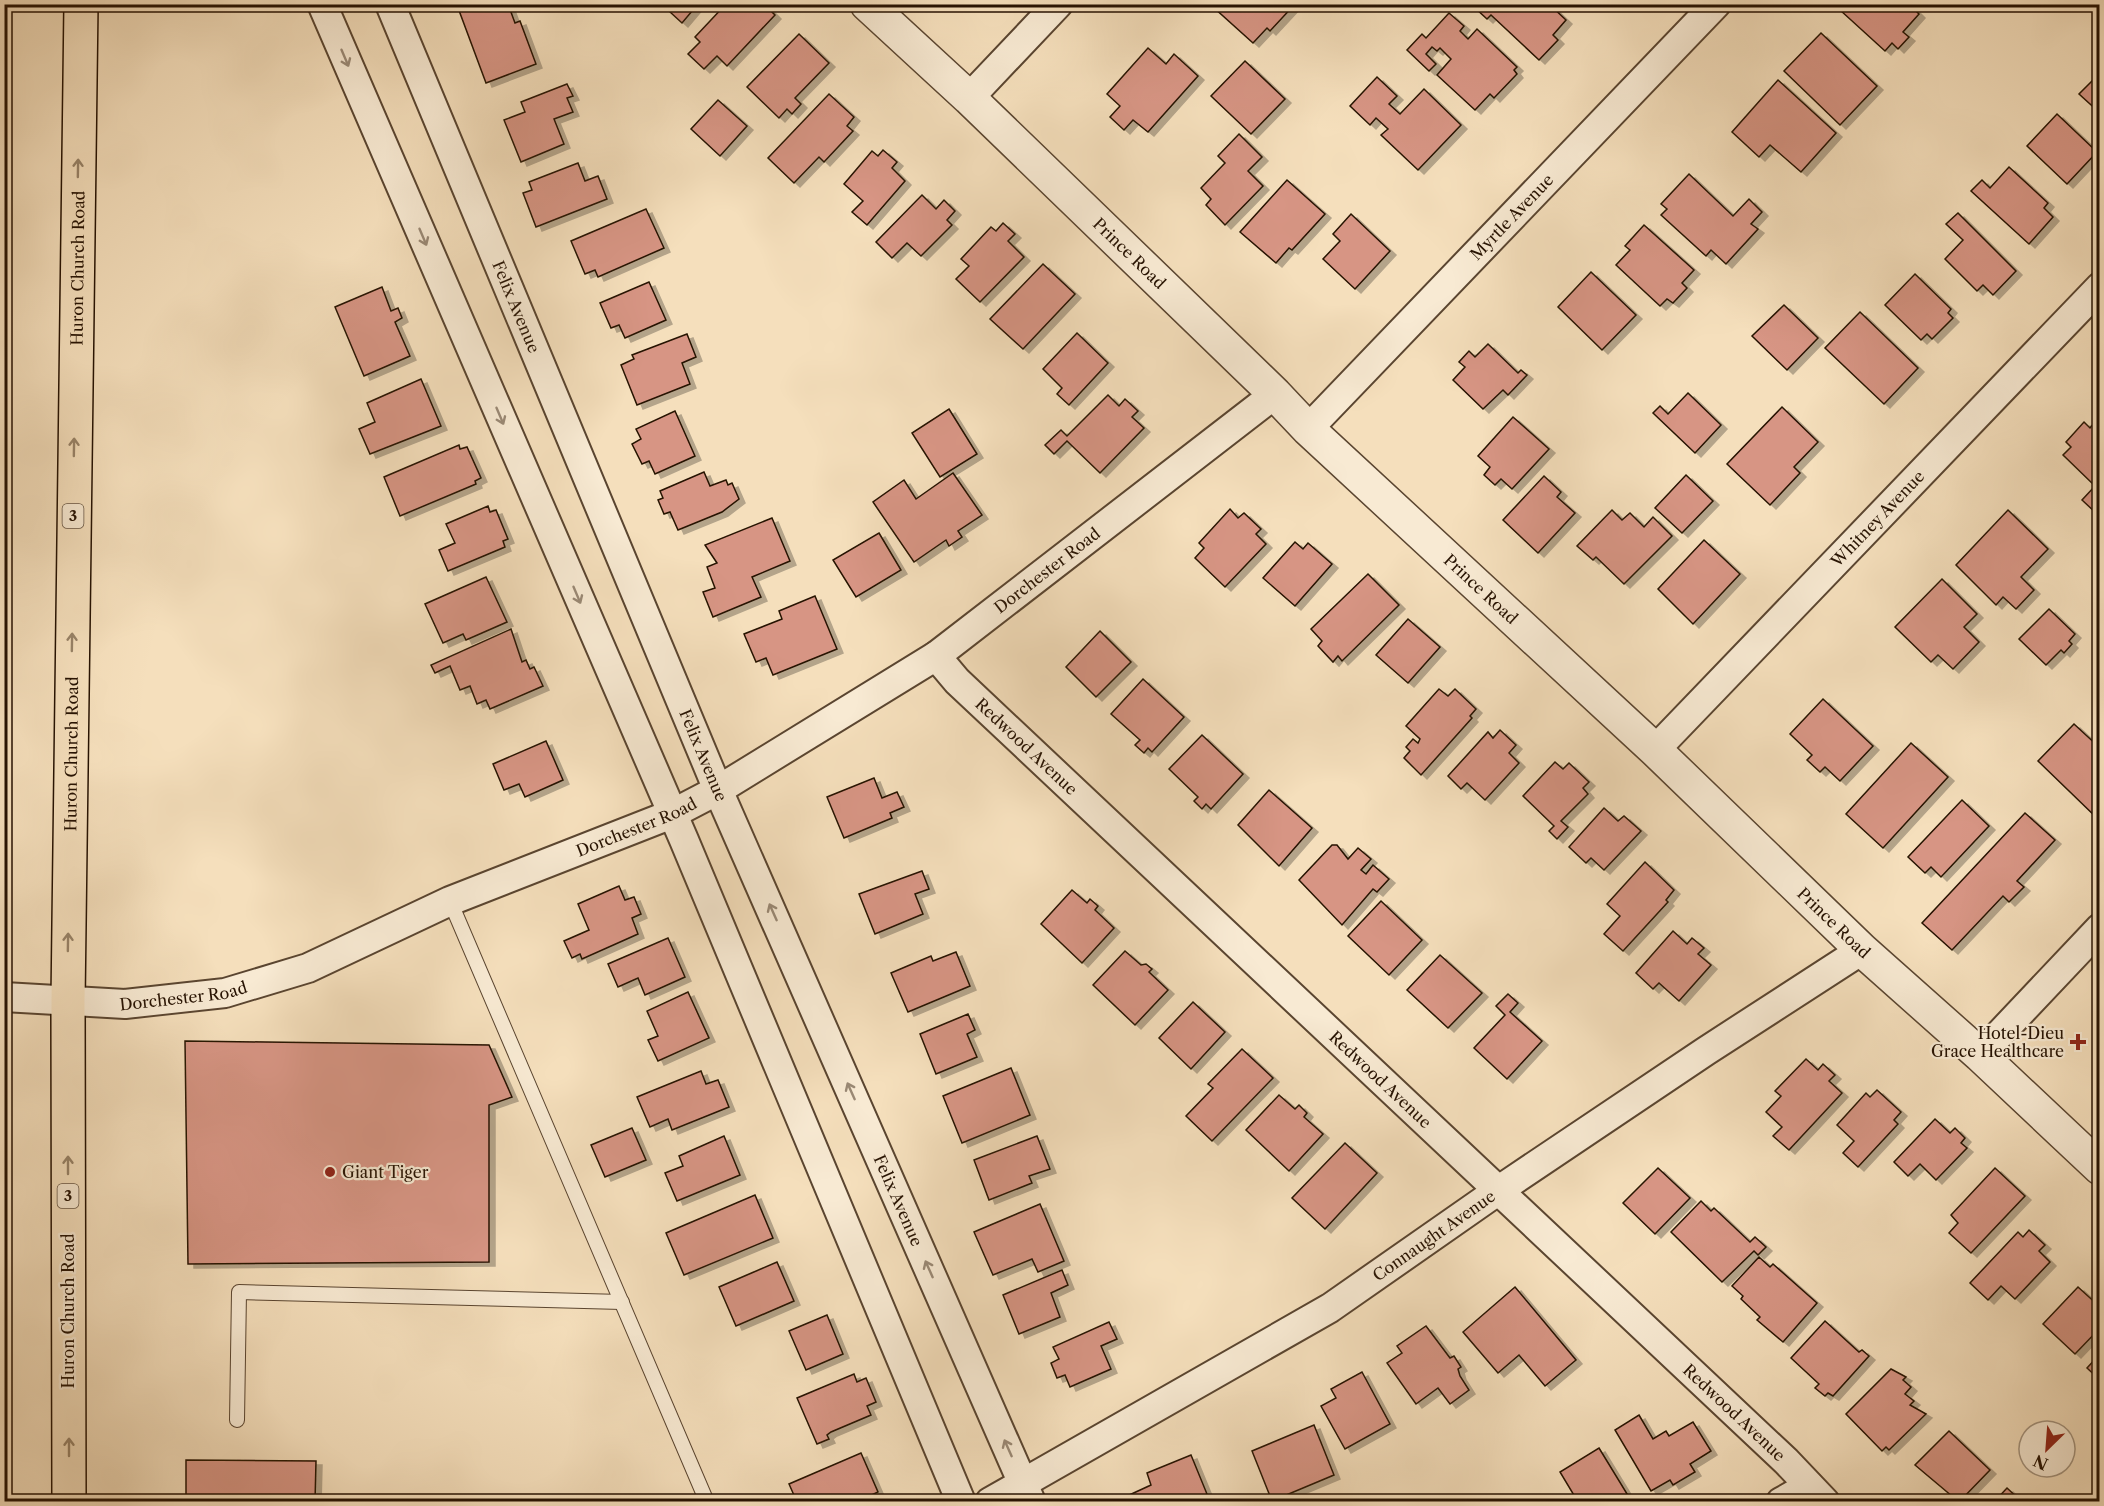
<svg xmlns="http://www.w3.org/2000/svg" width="2104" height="1506" viewBox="0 0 2104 1506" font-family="'Libre Caslon Text',serif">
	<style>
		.building { fill: #d79584; stroke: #261202; stroke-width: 1.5; filter: url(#shadow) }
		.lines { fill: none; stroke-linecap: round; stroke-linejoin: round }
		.service-casing { stroke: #5a4530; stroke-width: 16 }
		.minor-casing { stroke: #5a4530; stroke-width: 32 }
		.tertiary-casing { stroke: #5a4530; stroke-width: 36 }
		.trunk-casing { stroke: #261202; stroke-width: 36 }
		.service { stroke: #f8ead3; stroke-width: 14 }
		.minor { stroke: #f8ead3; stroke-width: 28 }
		.tertiary { stroke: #f8ead3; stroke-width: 33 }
		.trunk { stroke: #f5dfbc; stroke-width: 33 }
		.oneway { stroke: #9a8975 }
		.oneway2 { stroke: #988368 }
		.poi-dot { fill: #8f2418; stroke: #f8ead3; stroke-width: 2 }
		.labels { text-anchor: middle; stroke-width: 4.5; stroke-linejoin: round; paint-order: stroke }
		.shield { fill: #f8ead3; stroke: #655341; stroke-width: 1.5 }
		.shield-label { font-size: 15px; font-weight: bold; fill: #261202 }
		.street-label { font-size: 16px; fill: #261202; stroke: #f8ead3 }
		.poi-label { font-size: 16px; fill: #261202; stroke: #f8ead3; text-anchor: end }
	</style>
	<defs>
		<filter id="shadow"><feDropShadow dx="6" dy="4" stdDeviation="0" flood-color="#0004"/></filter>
	</defs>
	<rect width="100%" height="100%" fill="#f5dfbc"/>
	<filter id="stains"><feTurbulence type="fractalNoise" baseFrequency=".00333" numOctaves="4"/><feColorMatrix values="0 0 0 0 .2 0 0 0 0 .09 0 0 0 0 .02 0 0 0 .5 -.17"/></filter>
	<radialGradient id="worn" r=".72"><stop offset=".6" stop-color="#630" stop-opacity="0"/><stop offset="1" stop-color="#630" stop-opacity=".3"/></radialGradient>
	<g class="building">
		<path d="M459,4H508L515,23L520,21L536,64L486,83L457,5Z"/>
		<path d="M676,4H698L682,23L670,12Z"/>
		<path d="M726,4H764L775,15L727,66L717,56L704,69L688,54L700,42L695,37Z"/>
		<path d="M1213,4H1295L1270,31L1267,28L1253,43L1212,6Z"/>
		<path d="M1474,4H1493L1497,8L1500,4H1549L1566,20L1553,35L1558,40L1539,60L1491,15L1487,19L1473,6Z"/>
		<path d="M1845,4H1909L1919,14L1903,32L1909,37L1898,49L1892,43L1885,51L1840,10Z"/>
		<path d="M1449,13L1464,26L1460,31L1468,39L1477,29L1517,67L1514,70L1517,74L1494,98L1490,94L1475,110L1437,75L1451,59L1440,48L1437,51L1432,47L1426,54L1436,64L1429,71L1407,50L1422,34L1426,38Z"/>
		<path d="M1821,33L1877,86L1840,125L1784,71Z"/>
		<path d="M799,34L829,63L795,98L801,104L792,114L787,109L779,118L747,87Z"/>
		<path d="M1148,48L1166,64L1174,54L1198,76L1148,132L1133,120L1124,130L1110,117L1120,106L1107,94Z"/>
		<path d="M1245,61L1285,99L1251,134L1211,96Z"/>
		<path d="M2100,73V113L2079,94Z"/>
		<path d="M1377,77L1397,96L1389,104L1400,114L1424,89L1461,125L1418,170L1381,135L1388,129L1376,118L1370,125L1350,106Z"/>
		<path d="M1778,80L1836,133L1801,172L1770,145L1759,157L1732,132Z"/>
		<path d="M567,84L573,96L567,98L573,112L554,119L564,144L521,162L504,120L525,112L521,102Z"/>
		<path d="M829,94L854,117L847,126L853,131L824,162L819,157L794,183L768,158Z"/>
		<path d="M718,100L747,126L720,156L691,129Z"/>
		<path d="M2057,114L2097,152L2067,184L2027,146Z"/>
		<path d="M1239,134L1262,157L1248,171L1263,186L1225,225L1206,205L1211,199L1201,188L1225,163L1218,156Z"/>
		<path d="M883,150L897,162L892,168L905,181L867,225L852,212L863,201L844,184L872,151L878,156Z"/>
		<path d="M578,163L585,181L598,176L607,199L536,227L523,193L532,190L529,182Z"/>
		<path d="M2009,167L2048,203L2044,208L2053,217L2029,244L1971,191L1982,180L1990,188Z"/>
		<path d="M1689,174L1733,216L1749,199L1762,212L1751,224L1758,229L1726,264L1711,250L1706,256L1661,215L1667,209L1661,204Z"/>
		<path d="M1287,180L1325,214L1292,250L1289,248L1276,263L1240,232Z"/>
		<path d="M922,195L936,209L944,200L955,211L947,220L952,225L921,256L907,243L892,258L876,242Z"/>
		<path d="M646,209L664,248L598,277L595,270L585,274L571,241Z"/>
		<path d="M1958,213L2016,271L1993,295L1983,285L1977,291L1945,259L1963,240L1946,224Z"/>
		<path d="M1351,214L1390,251L1355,289L1323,259L1340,241L1333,234Z"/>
		<path d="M1003,223L1015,234L1008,241L1024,257L980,302L956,279L969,266L961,259L991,227L996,231Z"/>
		<path d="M1644,225L1694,270L1682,283L1687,288L1673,303L1667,299L1660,306L1616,265L1630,250L1625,246Z"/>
		<path d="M1043,264L1075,294L1023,349L990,319Z"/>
		<path d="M1591,272L1636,315L1602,350L1558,307Z"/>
		<path d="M1915,274L1951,309L1948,313L1953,318L1932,339L1927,334L1921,340L1885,305Z"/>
		<path d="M649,282L666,320L625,338L619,325L611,328L600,303Z"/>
		<path d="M382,287L391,311L398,308L402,318L395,322L410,356L364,376L335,307Z"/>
		<path d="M1784,305L1818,338L1787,370L1752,336Z"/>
		<path d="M1860,312L1918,368L1884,404L1825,348Z"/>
		<path d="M1077,333L1108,363L1069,405L1057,394L1062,388L1043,369Z"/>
		<path d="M687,334L696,357L682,363L690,384L637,405L621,365L634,359L632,355Z"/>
		<path d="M1488,344L1518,373L1521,370L1527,375L1508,395L1503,390L1483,409L1453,380L1465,367L1459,362L1469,351L1475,357Z"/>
		<path d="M421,379L441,426L370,454L359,429L375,422L367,403Z"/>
		<path d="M1688,393L1721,425L1695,453L1653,413L1660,406L1668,414Z"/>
		<path d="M1108,395L1119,406L1125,399L1138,411L1132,417L1144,428L1100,473L1067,441L1054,454L1045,445L1061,430L1067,436Z"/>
		<path d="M1782,407L1818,442L1794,467L1800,473L1770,505L1727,464Z"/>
		<path d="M949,409L977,454L940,477L912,433Z"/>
		<path d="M675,411L695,456L655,474L649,461L642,464L632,444L641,439L636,429Z"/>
		<path d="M1513,417L1549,449L1512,489L1501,479L1495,485L1484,475L1490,467L1478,456Z"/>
		<path d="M2084,422L2090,428L2094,423L2100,428V510L2096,513L2082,500L2095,486L2063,455L2071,447L2066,442Z"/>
		<path d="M459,445L460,449L467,447L481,478L475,481L476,484L400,516L384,477Z"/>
		<path d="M704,472L710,486L726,480L728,485L732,483L739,499L722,512L678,530L670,512L664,514L658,500L663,498L660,491Z"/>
		<path d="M953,473L982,515L958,531L962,537L949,546L946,540L914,562L873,502L904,480L916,499Z"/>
		<path d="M1686,475L1713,501L1682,533L1655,508Z"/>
		<path d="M1544,476L1561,492L1557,497L1575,513L1538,553L1503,520Z"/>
		<path d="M488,506L490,512L496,510L508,539L503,541L505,547L448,571L439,550L455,543L446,524Z"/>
		<path d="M1230,509L1238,518L1244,513L1261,529L1256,534L1266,544L1225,587L1195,558L1204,548L1199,543Z"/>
		<path d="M1612,510L1622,520L1630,513L1644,527L1653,517L1672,536L1624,584L1596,557L1593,560L1577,546Z"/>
		<path d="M2008,510L2048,549L2021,577L2034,590L2016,609L2003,597L1996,605L1956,565Z"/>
		<path d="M772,518L790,561L752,577L761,597L713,617L703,592L715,588L707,567L717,563L705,545Z"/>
		<path d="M879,533L901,570L856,597L833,560Z"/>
		<path d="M1704,540L1740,574L1693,624L1658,589Z"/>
		<path d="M1295,542L1303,549L1308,543L1332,564L1295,606L1263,578Z"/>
		<path d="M1368,574L1399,605L1342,661L1338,656L1333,662L1318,646L1322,641L1311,629Z"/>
		<path d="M486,577L507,622L466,640L463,634L443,643L425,604Z"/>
		<path d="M1942,579L1977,614L1964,627L1979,642L1953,669L1938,655L1931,662L1895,627Z"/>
		<path d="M815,596L837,649L773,675L766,658L756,662L744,634L782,619L779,611Z"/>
		<path d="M2049,609L2075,634L2069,641L2072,644L2064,653L2061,650L2046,665L2019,639Z"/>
		<path d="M1408,619L1440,647L1408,683L1376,655Z"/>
		<path d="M511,629L522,662L526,660L530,669L534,667L543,686L490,709L486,700L477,704L470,686L460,690L450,666L435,673L431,665Z"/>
		<path d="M1100,631L1131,662L1096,697L1066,667Z"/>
		<path d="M1143,679L1184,717L1152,752L1148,748L1144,753L1135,745L1140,740L1111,714Z"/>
		<path d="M1439,689L1448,696L1455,689L1476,709L1470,716L1472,718L1421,775L1404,758L1410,751L1406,747L1413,739L1418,743L1420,739L1406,726Z"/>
		<path d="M1823,699L1873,746L1840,781L1825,767L1820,772L1807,760L1812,755L1790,734Z"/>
		<path d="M2074,724L2100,748L2099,820L2038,761Z"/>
		<path d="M1500,730L1516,745L1509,753L1519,763L1485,800L1467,783L1461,789L1448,776L1488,732L1493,738Z"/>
		<path d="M1202,735L1243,774L1211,809L1206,804L1202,809L1194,801L1198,797L1169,769Z"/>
		<path d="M546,741L563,780L525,797L519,784L504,790L493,764Z"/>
		<path d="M1911,743L1948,777L1883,848L1846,814Z"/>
		<path d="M1555,762L1563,769L1569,763L1589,782L1583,788L1588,794L1561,821L1568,827L1557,839L1549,831L1554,826L1523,796Z"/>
		<path d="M874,778L882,798L897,792L904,807L890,813L892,818L844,838L827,797Z"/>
		<path d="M1269,790L1312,828L1279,866L1238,825Z"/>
		<path d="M1962,800L1989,826L1941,877L1931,867L1925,873L1908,857Z"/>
		<path d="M1604,808L1618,821L1624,816L1641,831L1604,870L1591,858L1586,863L1569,847Z"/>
		<path d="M2025,813L2055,840L2017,881L2024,887L2009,902L2003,896L1952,950L1922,923Z"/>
		<path d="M1332,845H1337L1348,859L1358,848L1371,859L1361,870L1366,874L1373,865L1389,879L1377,892L1373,889L1342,925L1299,880Z"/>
		<path d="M1645,862L1674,890L1666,900L1668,902L1623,951L1604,934L1620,916L1607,904Z"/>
		<path d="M922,871L929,889L915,894L923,914L875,934L859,894Z"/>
		<path d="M619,886L625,900L634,897L641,914L632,918L638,934L582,959L580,954L572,958L564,941L589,930L578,904Z"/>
		<path d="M1072,890L1087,903L1090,899L1098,906L1095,910L1114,928L1082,963L1041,924Z"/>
		<path d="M1381,901L1422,940L1389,975L1348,936Z"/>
		<path d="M1673,931L1687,944L1692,938L1704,948L1698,954L1711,965L1679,1001L1659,983L1653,989L1636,973Z"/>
		<path d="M668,938L685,977L645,995L638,978L618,987L608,964Z"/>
		<path d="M1125,951L1141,965L1146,964L1152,969L1149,972L1168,990L1135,1025L1093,985Z"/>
		<path d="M956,952L970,986L908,1012L891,973L931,956L933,961Z"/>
		<path d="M1440,955L1482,993L1448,1028L1407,990Z"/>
		<path d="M688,992L709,1038L658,1061L648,1040L658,1036L647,1011Z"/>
		<path d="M1508,994L1518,1003L1510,1012L1542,1041L1507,1079L1474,1048L1505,1015L1496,1006Z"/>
		<path d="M1193,1002L1225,1032L1191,1069L1159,1038Z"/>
		<path d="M968,1014L975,1030L967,1034L977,1057L936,1074L920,1034Z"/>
		<path d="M185,1041L489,1045L512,1097L489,1105V1262L188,1264Z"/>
		<path d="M1242,1049L1273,1078L1212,1141L1186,1116L1213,1088L1208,1084Z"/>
		<path d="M1806,1059L1818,1070L1823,1064L1835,1075L1829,1081L1842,1093L1789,1150L1773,1136L1782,1127L1766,1112L1781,1096L1775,1091Z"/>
		<path d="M1011,1068L1030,1115L962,1143L943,1096Z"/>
		<path d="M701,1071L706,1084L718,1080L729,1107L672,1130L668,1119L650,1127L637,1097Z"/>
		<path d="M1877,1090L1901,1112L1894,1120L1898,1124L1858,1167L1843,1153L1854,1141L1837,1125L1866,1093L1870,1097Z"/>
		<path d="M1279,1095L1295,1109L1299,1105L1307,1113L1304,1117L1323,1134L1289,1171L1246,1130Z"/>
		<path d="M1935,1119L1950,1133L1955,1128L1965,1138L1961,1143L1967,1148L1936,1180L1920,1164L1908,1176L1894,1162Z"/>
		<path d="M632,1128L646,1160L605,1177L591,1145Z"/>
		<path d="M724,1136L740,1175L677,1201L665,1173L683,1166L679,1156Z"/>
		<path d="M1037,1136L1050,1169L1029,1176L1032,1183L989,1200L974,1160Z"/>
		<path d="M1345,1143L1377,1173L1325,1229L1292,1198Z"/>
		<path d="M1658,1168L1690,1198L1655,1234L1623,1203Z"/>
		<path d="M1995,1168L2025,1196L1971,1253L1949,1233L1958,1223L1951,1215Z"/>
		<path d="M755,1195L773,1238L684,1275L666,1233Z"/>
		<path d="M1701,1201L1711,1211L1714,1208L1750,1242L1755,1237L1766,1247L1758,1255L1754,1251L1722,1282L1671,1232Z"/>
		<path d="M1040,1204L1064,1261L1038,1272L1032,1259L993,1275L974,1232Z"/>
		<path d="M2029,1230L2045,1245L2039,1251L2050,1262L2015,1299L2001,1286L1988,1300L1970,1283L2018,1232L2023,1237Z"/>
		<path d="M1759,1257L1770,1267L1773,1264L1817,1303L1783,1342L1757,1320L1760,1317L1741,1299L1743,1296L1732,1286Z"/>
		<path d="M777,1262L794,1301L736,1326L719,1287Z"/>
		<path d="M1062,1270L1068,1285L1051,1293L1060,1317L1019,1334L1003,1295Z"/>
		<path d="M1515,1287L1576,1360L1545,1386L1519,1355L1498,1373L1463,1332Z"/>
		<path d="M2078,1287L2100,1307V1328L2075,1354L2043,1324Z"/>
		<path d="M827,1315L843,1354L806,1370L789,1331Z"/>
		<path d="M1825,1321L1859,1352L1862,1350L1869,1356L1833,1396L1828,1393L1825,1396L1815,1388L1819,1384L1791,1358Z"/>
		<path d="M1109,1322L1117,1339L1101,1346L1111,1369L1070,1387L1065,1375L1057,1378L1051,1363L1059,1359L1053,1347Z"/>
		<path d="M1426,1326L1450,1358L1454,1356L1461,1367L1458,1369L1460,1376L1469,1390L1450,1404L1438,1388L1416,1404L1387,1363L1402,1353L1397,1346Z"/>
		<path d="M2100,1354V1380L2087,1368Z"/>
		<path d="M1891,1369L1906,1377L1903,1380L1911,1387L1905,1394L1914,1401L1910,1405L1926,1414L1889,1450L1886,1447L1882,1451L1846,1414Z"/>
		<path d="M1362,1372L1390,1424L1345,1449L1321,1406L1336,1398L1331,1389Z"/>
		<path d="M854,1374L857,1382L866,1378L876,1402L867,1406L871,1415L831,1432L827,1435L829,1439L817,1444L797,1398Z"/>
		<path d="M1639,1415L1653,1439L1666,1431L1669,1436L1693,1422L1711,1451L1690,1464L1695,1472L1673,1485L1670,1480L1651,1491L1615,1430Z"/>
		<path d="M1314,1425L1334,1475L1272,1501L1252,1451Z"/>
		<path d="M1949,1431L1990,1470L1959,1502L1915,1465Z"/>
		<path d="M1599,1448L1632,1502H1578L1560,1472Z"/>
		<path d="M861,1453L878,1492L857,1502H797L789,1484Z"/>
		<path d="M1191,1455L1207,1494L1198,1498L1199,1502H1114L1151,1485L1147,1473Z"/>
		<path d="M186,1460L316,1461L315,1502H186Z"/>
		<path d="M2007,1488L2022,1502H1994Z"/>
	</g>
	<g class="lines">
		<g class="service-casing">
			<g id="service">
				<path d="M450,901L707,1502"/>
				<path d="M237,1420L239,1292L622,1302"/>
			</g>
		</g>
		<g class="minor-casing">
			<g id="minor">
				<path d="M322,4L684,840L961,1502"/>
				<path id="s1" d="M390,4L718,790L1031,1502"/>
				<path d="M969,98L1058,4"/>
				<path id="s2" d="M1308,429L1716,4"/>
				<path id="s3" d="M936,656L957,681L1786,1461L1825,1502"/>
				<path id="s4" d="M1655,750L2100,287"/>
				<path id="s5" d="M4,997L125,1004L225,993L308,968L450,901L672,814L718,790L936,656L1275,394"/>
				<path d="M1980,1055L2100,928"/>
				<path id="s6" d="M990,1502L1330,1308L1499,1190L1706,1051L1862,950"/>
				<path d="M1781,1502L1809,1486"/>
			</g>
		</g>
		<g class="tertiary-casing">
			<g id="tertiary">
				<path id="s7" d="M867,4L969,98L1275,394L1308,429L1655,750L1862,950L1980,1055L2100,1168"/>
			</g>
		</g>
		<g class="trunk-casing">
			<g id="trunk">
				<path id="s8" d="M69,1502L68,1001L81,4"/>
			</g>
		</g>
		<use href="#service" class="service"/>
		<use href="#minor" class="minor"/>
		<use href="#tertiary" class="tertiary"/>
		<use href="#trunk" class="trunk"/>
	</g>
	<defs><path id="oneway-shaft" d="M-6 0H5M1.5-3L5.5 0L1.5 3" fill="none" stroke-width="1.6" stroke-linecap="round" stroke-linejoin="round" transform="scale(1.5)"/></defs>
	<g class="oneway">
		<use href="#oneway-shaft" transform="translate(345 58) rotate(67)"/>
		<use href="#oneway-shaft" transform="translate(423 237) rotate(67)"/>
		<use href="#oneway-shaft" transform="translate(500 416) rotate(67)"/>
		<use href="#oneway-shaft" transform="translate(577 595) rotate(67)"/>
		<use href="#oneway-shaft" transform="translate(773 912) rotate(-114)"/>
		<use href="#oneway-shaft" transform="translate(851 1091) rotate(-114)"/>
		<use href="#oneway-shaft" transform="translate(929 1269) rotate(-114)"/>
		<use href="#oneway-shaft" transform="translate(1008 1448) rotate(-114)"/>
	</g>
	<g class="oneway2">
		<use href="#oneway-shaft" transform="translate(78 168) rotate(-89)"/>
		<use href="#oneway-shaft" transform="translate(74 447) rotate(-89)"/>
		<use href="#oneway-shaft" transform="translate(72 642) rotate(-89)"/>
		<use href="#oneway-shaft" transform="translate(68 942) rotate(-89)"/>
		<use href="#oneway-shaft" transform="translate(68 1165) rotate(-90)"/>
		<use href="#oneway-shaft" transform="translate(69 1447) rotate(-90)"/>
	</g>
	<g class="poi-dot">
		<path d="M2075 1033h6v6h6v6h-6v6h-6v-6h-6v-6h6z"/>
		<circle cx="330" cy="1172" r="6"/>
	</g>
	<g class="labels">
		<g class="shield">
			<rect x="62.5" y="504" width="21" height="24" rx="4.5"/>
			<rect x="57.5" y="1184" width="21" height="24" rx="4.5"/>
		</g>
		<g class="shield-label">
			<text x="73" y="521">3</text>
			<text x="68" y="1201">3</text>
		</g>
		<g class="street-label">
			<text dy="6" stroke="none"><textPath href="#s2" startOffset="294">Myrtle Avenue</textPath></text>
			<text dy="6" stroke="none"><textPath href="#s7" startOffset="362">Prince Road</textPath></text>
			<text dy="6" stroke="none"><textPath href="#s8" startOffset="1234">Huron Church Road</textPath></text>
			<text dy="6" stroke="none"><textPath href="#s1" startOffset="328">Felix Avenue</textPath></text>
			<text dy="6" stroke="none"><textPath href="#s4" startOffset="321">Whitney Avenue</textPath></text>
			<text dy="6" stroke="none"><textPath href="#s5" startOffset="1152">Dorchester Road</textPath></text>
			<text dy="6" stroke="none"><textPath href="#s7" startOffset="848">Prince Road</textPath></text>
			<text dy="6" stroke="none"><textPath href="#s3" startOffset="128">Redwood Avenue</textPath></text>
			<text dy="6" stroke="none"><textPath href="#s8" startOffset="748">Huron Church Road</textPath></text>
			<text dy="6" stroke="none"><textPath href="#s1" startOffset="814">Felix Avenue</textPath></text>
			<text dy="6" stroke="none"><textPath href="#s5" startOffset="666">Dorchester Road</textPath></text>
			<text dy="6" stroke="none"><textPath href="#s7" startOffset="1334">Prince Road</textPath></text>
			<text dy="6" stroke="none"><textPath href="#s5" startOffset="180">Dorchester Road</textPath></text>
			<text dy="6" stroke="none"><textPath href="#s3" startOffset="614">Redwood Avenue</textPath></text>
			<text dy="6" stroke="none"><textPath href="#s1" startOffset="1300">Felix Avenue</textPath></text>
			<text dy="6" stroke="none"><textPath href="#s6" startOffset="518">Connaught Avenue</textPath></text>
			<text transform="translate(68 1311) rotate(-90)" y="6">Huron Church Road</text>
			<text dy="6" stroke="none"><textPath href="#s3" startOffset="1100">Redwood Avenue</textPath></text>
		</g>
		<g class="poi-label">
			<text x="2064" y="1039">Hotel-Dieu<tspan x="2064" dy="18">Grace Healthcare</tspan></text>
			<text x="342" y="1178" text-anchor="start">Giant Tiger</text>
		</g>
	</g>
	<rect width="2104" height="1506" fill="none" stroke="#f5dfbc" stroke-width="24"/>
	<rect x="6" y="6" width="2092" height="1494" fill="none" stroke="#261202" stroke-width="3"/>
	<rect x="12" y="12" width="2080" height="1482" fill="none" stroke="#261202" stroke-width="1.5"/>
	<g transform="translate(2047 1449) rotate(205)"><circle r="28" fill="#f8ead3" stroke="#a4947f" stroke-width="1.5"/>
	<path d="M0-4.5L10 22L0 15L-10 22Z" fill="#8f2418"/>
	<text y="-9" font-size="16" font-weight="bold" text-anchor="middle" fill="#261202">N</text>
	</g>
	<rect width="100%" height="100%" filter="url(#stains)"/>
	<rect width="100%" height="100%" fill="url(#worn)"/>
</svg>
